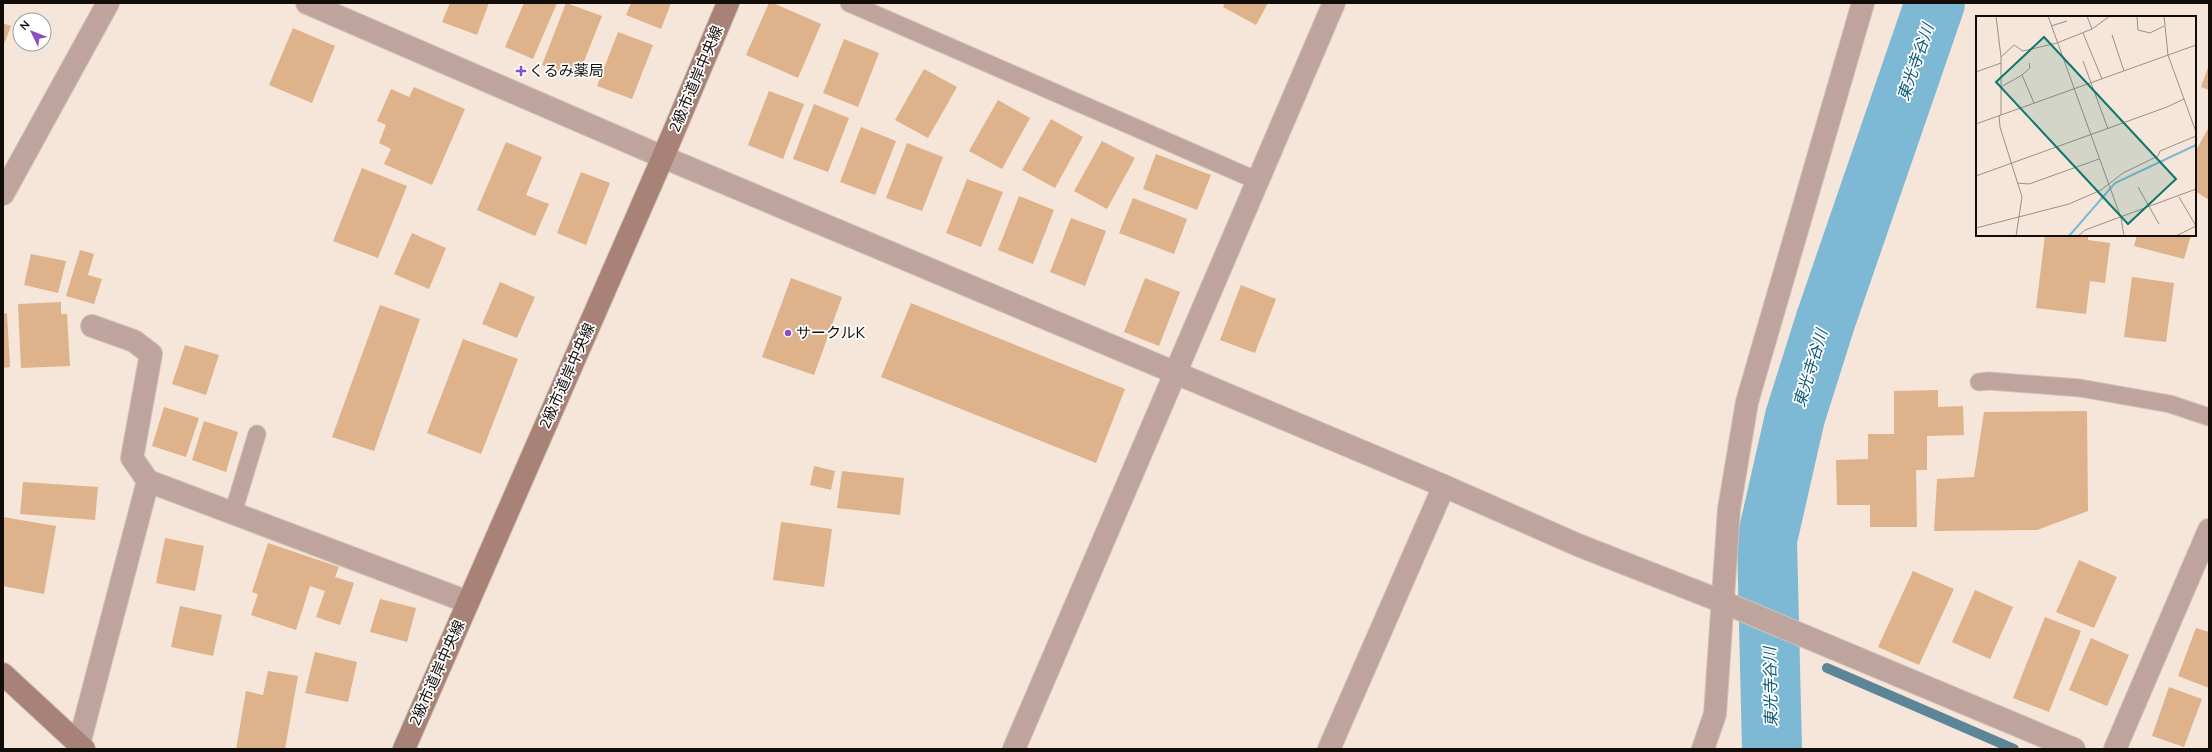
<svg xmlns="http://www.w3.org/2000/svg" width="2212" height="752" viewBox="0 0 2212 752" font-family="Mulish,'Noto Sans JP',sans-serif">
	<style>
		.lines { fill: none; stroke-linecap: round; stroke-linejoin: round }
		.stream { stroke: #5d8598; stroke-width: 10 }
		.river { stroke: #7db8d5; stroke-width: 60 }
		.building { fill: #deb28a }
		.lane-casing { stroke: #d1c3b8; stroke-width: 19 }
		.street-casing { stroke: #d1c3b8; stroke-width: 24 }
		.secondary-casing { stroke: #d1c3b8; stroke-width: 24 }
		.lane { stroke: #bea49c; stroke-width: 17 }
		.street { stroke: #bea49c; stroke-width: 22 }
		.secondary { stroke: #a88276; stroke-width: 22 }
		.poi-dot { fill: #8c4ec4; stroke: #fff; stroke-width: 1.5 }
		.labels { text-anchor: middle; stroke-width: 3.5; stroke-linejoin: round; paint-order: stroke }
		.poi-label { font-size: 15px; fill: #120d09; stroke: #fff; text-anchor: start }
		.street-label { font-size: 15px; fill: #120d09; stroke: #fff }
		.water-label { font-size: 16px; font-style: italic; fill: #0b5976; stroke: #fff }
		.inset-river { fill: none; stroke: #7db8d5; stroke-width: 2 }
		.inset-road { fill: none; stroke: #9a8f86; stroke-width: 1 }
		.view { fill: #0f766e; fill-opacity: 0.15; stroke: #0f766e; stroke-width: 2 }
		.inset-edge { fill: none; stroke: #120d09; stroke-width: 2 }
	</style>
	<rect width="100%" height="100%" fill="#f5e6d9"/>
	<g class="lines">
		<path class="stream" d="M1827,668L2014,749"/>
		<path class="river" d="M1772,749L1767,540L1795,417L1825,322L1935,3"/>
	</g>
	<g class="building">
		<path d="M450,3H489L477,35L442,22Z"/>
		<path d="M524,3H557L533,59L505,47Z"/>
		<path d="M566,3L602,16L577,79L542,65Z"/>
		<path d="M631,3H671L661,29L626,15Z"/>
		<path d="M769,3H773L821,24L798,78L746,55Z"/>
		<path d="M1225,3H1268L1256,25L1223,7Z"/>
		<path d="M3,23L11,26L3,47Z"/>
		<path d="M293,28L335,46L312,103L269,85Z"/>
		<path d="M618,32L653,45L632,99L597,86Z"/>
		<path d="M844,39L879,53L858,107L823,93Z"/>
		<path d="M2209,65V90L2201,87Z"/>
		<path d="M924,69L957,87L928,138L895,120Z"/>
		<path d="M414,87L465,109L432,185L384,164L391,149L379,143L386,125L377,121L391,89L409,97Z"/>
		<path d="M769,91L804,104L783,159L748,145Z"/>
		<path d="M998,100L1030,118L1002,169L969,151Z"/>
		<path d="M814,104L849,118L828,172L793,159Z"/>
		<path d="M1051,119L1083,137L1055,188L1022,170Z"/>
		<path d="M861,127L896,141L875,195L840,182Z"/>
		<path d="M2209,127V200L2195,191V152Z"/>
		<path d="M1102,141L1135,158L1107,209L1074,191Z"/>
		<path d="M506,142L542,157L526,195L549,204L535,236L477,210Z"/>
		<path d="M907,143L943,157L922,211L886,198Z"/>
		<path d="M1156,154L1211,175L1197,210L1143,189Z"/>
		<path d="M362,168L407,186L378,258L333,241Z"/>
		<path d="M581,172L610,183L586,245L557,233Z"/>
		<path d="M967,179L1003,192L981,247L946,233Z"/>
		<path d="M1019,196L1054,210L1033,264L998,250Z"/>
		<path d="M1133,198L1187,219L1174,254L1119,233Z"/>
		<path d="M1071,218L1106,231L1085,286L1050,272Z"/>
		<path d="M412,233L446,248L429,289L394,274Z"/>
		<path d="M2045,235H2088V240L2110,243L2105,283L2090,281L2086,314L2036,308Z"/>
		<path d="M2137,235H2191L2184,259L2134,246Z"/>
		<path d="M80,250L94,254L88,275L102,279L94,304L66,296Z"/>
		<path d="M31,254L66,261L58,293L24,285Z"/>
		<path d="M2132,277L2174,283L2166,342L2124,337Z"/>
		<path d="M791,278L842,297L814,375L762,357Z"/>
		<path d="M1145,278L1180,292L1159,346L1124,332Z"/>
		<path d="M500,282L535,297L517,338L482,324Z"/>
		<path d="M1241,285L1276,299L1255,353L1220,340Z"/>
		<path d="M61,302V314H67L70,366L21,368L18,304Z"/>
		<path d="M911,303L1125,389L1096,463L881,377Z"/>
		<path d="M380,305L420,319L374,451L332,437Z"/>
		<path d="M7,313L10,367L3,368V314Z"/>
		<path d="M463,339L518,359L481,454L427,433Z"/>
		<path d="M185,345L219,355L206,395L172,384Z"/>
		<path d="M1938,390V407L1963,406L1964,435L1927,436V470H1916L1917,527H1870V505H1837L1836,460L1868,459V434H1894V391Z"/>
		<path d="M164,407L199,418L186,457L152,446Z"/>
		<path d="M2087,411L2088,511L2037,530L1934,531L1937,479L1974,477L1984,412Z"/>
		<path d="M204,421L238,432L226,472L192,460Z"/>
		<path d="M814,466L835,471L831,490L810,485Z"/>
		<path d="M842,471L904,478L900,515L837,508Z"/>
		<path d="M23,482L98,487L95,520L20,514Z"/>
		<path d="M3,517L56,526L44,594L3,586Z"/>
		<path d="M781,522L832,529L824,587L773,580Z"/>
		<path d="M165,538L204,546L195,591L156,583Z"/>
		<path d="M268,543L339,567L335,577L354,583L340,625L316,617L325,591L310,586L296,630L251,615L258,594L252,592Z"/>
		<path d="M2079,560L2117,577L2094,628L2056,612Z"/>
		<path d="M1913,571L1954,589L1919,665L1878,647Z"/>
		<path d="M1975,590L2013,607L1990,659L1952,642Z"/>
		<path d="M380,599L416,608L407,642L370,632Z"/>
		<path d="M180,606L222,615L213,656L171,647Z"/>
		<path d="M2045,617L2081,631L2049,712L2013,698Z"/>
		<path d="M2196,628L2209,632V688L2178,676Z"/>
		<path d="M2091,638L2129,655L2107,706L2069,690Z"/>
		<path d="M315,652L357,662L348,702L305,693Z"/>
		<path d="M268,671L298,676L285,749H236L246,691L263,695Z"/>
		<path d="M2169,687L2202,699L2184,747L2152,736Z"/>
	</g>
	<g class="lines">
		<g class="lane-casing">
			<g id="lane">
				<path d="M849,3L1258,181"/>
				<path d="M1979,382L1989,381L2080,388L2170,404L2209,417"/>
				<path d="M233,513L257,434"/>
			</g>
		</g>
		<g class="street-casing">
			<g id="street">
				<path d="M307,3L663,157L1444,486L1578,545L1723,602L2074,749"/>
				<path d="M3,194L108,3"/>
				<path d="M92,326L134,341L151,354L132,458L148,481"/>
				<path d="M79,744L148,481L468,602"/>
				<path d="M1014,749L1334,3"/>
				<path d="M1329,749L1444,486"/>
				<path d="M1703,749L1715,714L1729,509L1747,402L1863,3"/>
				<path d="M2115,749L2209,530"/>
			</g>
		</g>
		<g class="secondary-casing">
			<g id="secondary">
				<path d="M3,674L84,749"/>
				<path d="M404,749L663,157L728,3"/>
			</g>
		</g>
		<use href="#lane" class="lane"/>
		<use href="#street" class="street"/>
		<use href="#secondary" class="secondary"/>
	</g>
	<g class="poi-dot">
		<path d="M519 65h4v4h4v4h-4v4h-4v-4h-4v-4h4z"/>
		<circle cx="788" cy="333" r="4"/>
	</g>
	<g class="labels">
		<g class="poi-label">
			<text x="529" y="76">くるみ薬局</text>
			<text x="796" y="338">サークルK</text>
		</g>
		<g class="street-label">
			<text transform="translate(696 79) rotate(-67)" y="5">2級市道岸中央線</text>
			<text transform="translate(567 376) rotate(-66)" y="5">2級市道岸中央線</text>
			<text transform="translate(437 673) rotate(-66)" y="5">2級市道岸中央線</text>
		</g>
		<g class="water-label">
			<text transform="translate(1915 62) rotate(-71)" y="6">東光寺谷川</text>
			<text transform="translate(1810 368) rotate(-73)" y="6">東光寺谷川</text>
			<text transform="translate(1770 687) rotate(-91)" y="6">東光寺谷川</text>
		</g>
	</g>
	<g transform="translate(1976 16)">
		<rect width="220" height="220" fill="#f5e6d9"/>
		<path class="inset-river" d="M93,220L139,167L220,129"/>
		<path class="inset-road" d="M20,0L25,41V99M72,0L145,202L148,220M111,0L116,13M161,0L162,14L174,17L188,10M188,0L192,39L220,116M75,10L91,5M107,17L126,63M136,19L148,55M25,41L38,29L47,35L81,27L116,13L134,0M107,45L132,113M0,56L25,47M46,59L54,52L53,47M25,71L46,59L58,87M23,99L24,111L46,181L40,220M0,108L220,29M0,160L191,91L208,83M41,167L53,168L123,143M162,171L183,208M203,181L220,210M0,212L93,188L125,174L147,157L182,140L184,135L220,120M102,220L109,214L220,173M200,220L220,210"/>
		<path class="view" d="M68,21L200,163L152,208L20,66Z"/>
		<rect width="220" height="220" class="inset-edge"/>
	</g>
	<rect width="2212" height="752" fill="none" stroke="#120d09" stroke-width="8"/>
	<g transform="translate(32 32) rotate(313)"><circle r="19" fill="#ffffff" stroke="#a09e9d"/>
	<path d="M0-3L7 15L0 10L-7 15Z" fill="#8c4ec4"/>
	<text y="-6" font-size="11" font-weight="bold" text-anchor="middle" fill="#120d09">N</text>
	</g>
</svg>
